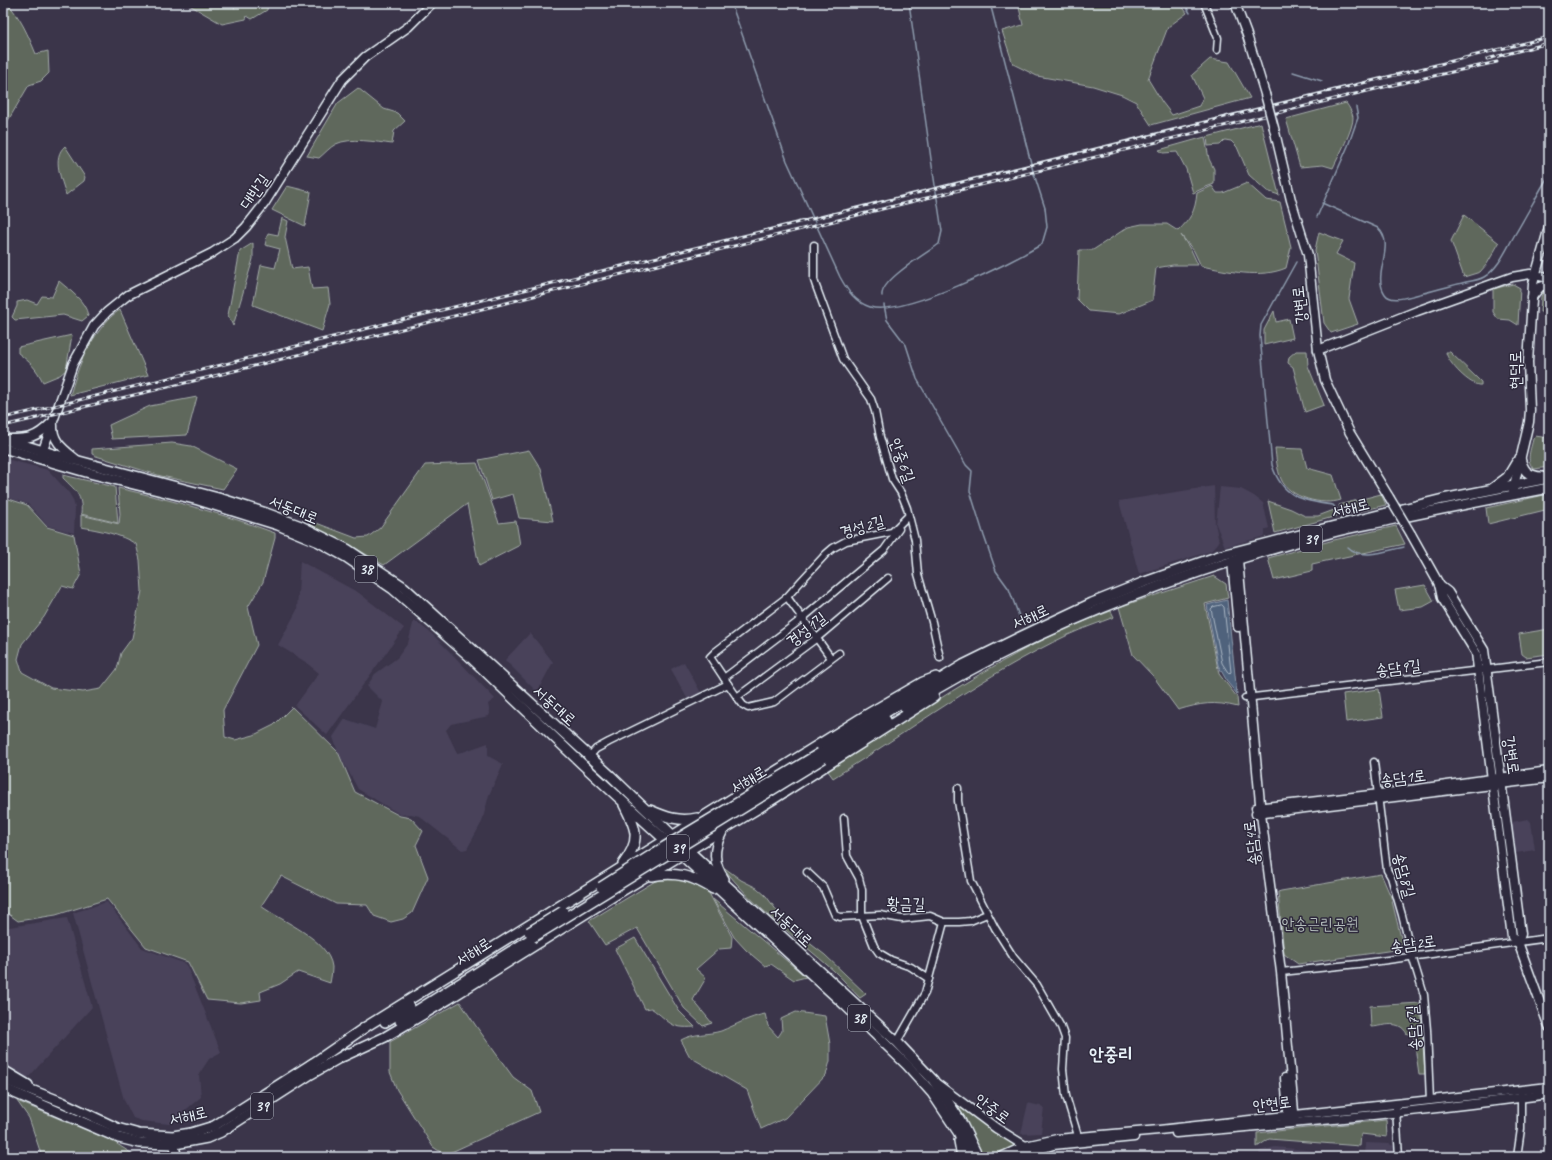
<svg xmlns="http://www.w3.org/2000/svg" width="1552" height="1160" viewBox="0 0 1552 1160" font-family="Caveat,'Poor Story',sans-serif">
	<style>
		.built { fill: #49425a }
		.green { fill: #5f675b; stroke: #a4acaa }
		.water { fill: #50627b; stroke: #8d9bad }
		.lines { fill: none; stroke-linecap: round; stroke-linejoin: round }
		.shore { stroke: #abb8c6; stroke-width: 1 }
		.stream { stroke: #8d9bad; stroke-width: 1.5 }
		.street-casing { stroke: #e8f1f8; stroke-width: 9 }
		.secondary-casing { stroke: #e8f1f8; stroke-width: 11 }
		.primary-casing { stroke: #e8f1f8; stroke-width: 12 }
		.street { stroke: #2f2a3d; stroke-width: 6 }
		.secondary { stroke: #2f2a3d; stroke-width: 8 }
		.primary { stroke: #2f2a3d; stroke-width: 9 }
		.rail-casing { stroke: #e8f1f8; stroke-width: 3 }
		.rail { stroke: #2f2a3d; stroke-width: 1.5; stroke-dasharray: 4.5; stroke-linecap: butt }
		.secondary-bridge-casing { stroke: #e8f1f8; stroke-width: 11; stroke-linecap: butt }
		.primary-bridge-casing { stroke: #e8f1f8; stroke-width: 12; stroke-linecap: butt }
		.secondary-bridge { stroke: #2f2a3d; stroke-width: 8 }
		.primary-bridge { stroke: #2f2a3d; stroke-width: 9 }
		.labels { text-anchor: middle; stroke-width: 3; stroke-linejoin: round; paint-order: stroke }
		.shield { fill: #2f2a3d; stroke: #b0b5c0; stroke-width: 1 }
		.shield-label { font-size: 15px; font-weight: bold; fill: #e8f1f8 }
		.street-label { font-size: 16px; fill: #e8f1f8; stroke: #2f2a3d }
		.park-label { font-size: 16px; fill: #b1bab9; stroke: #2f2a3d }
		.quarter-label { font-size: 18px; font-weight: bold; fill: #e8f1f8; stroke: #2f2a3d }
	</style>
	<rect width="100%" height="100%" fill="#3b354a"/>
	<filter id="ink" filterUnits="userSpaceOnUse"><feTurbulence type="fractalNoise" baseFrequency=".025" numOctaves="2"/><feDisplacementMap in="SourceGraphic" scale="8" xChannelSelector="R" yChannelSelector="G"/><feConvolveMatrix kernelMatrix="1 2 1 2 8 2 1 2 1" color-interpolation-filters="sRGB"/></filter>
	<g filter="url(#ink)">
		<g class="built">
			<path d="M6,459L48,470L69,493L73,500L75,508L74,533L48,526L28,504L3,496V463Z"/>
			<path d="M1214,486L1215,523L1219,542L1211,551L1139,574L1119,501Z"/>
			<path d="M1220,487L1241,489L1254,496L1263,503L1269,528L1265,530V536L1225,547L1216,524Z"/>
			<path d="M300,561L359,593L404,628L327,735L295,706L319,673L304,661L278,645L297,610Z"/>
			<path d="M414,620L432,634L455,657L495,699L488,704L490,713L489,716L451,724L446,730L457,753L463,752L488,743V756L503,764L489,795L482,822L467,849L462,850L419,816L411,814L401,815L358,789L338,752L333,737L345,719L375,729L383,702L367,686L375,674L397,658L408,643Z"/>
			<path d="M530,633L553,662L537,692L505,660Z"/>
			<path d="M684,662L701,693L688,700L671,669Z"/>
			<path d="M1528,819L1531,822L1535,850L1516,853L1511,824L1512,822Z"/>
			<path d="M107,902L142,948L186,964L221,1052L209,1059L199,1074L201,1097L169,1124L142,1121L133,1118L124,1100L73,913Z"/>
			<path d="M67,918L92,1007L27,1079L3,1066V928Z"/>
			<path d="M1028,1103L1044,1107L1041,1133L1021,1134Z"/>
			<path d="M1366,1143L1389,1144L1397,1147V1157H1260L1259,1151L1275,1147L1365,1156Z"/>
		</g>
		<g class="green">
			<path d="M3,3H7C21,18 28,35 36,54L48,51L49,73L41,81L29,85L3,129Z"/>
			<path d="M186,3H225L235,8L228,3H268L267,10L252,19L247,16L246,19L222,24Z"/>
			<path d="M1018,3H1180L1187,13L1168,27L1148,79L1162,102L1172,115L1199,106L1203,98L1192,75L1210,59L1229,62L1250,98L1151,125L1136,102L1122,95L1093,86L1037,76L1013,64L1002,31L1023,25Z"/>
			<path d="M358,88L384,109L397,113L405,121L394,131L392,144C376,142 350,137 336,144C330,147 324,154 319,158L307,156L338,103Z"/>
			<path d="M1346,103C1349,107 1352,112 1353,117C1354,128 1338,157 1333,168L1323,165L1300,167L1286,119Z"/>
			<path d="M1261,123L1279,195L1267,191L1249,175L1237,147L1231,141L1225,140L1220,145L1208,146L1207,137Z"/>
			<path d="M1205,137L1209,159L1214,169V184L1206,187L1193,193L1186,169L1177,152L1163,153L1159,150Z"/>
			<path d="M65,146L85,177L84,181L66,195C62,180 51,158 65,146Z"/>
			<path d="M1247,183L1266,200L1280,202L1291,247L1286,268C1260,279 1228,271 1201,266L1194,251L1181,235L1192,252L1198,265H1173L1156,268L1153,294V300L1119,314L1089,311L1077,299L1079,250H1093L1128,227L1142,224H1167L1178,231C1191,218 1195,212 1197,193L1212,186L1217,193H1223Z"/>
			<path d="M287,186L311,192L305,226L272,210Z"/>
			<path d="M1464,215L1499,243L1487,264L1480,272L1464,277L1451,241Z"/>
			<path d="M282,218L288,221L285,237L292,269L308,267L312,289L328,288L330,304L322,331L253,305L261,265L275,268L280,249L265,245L268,233L278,235Z"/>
			<path d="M1319,232L1343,241L1336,254L1354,263L1349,299L1358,324L1331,333L1324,323L1315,250Z"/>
			<path d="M253,243V259L233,326L228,315L240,251Z"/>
			<path d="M59,281C69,290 86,301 88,316L82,321L63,315L15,320L12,317L17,306V302L27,300L37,304L42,296L52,297Z"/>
			<path d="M1513,284L1520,288L1518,325L1510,320L1498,319L1493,312V289Z"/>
			<path d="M1549,290V312H1540L1541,297L1543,292Z"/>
			<path d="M120,310L148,375L70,395C78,368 84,350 102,327C108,320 112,315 120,310Z"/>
			<path d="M1274,311L1276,322L1289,319L1293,338L1264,345V330Z"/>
			<path d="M72,335L66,370L60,375L43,382C36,368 30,362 18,353V347Z"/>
			<path d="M1296,351H1307L1308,366L1324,405L1305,412L1293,367L1288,363L1289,357Z"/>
			<path d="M1446,352H1450L1477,378L1481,382V385C1471,387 1447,362 1446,352Z"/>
			<path d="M197,397L187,435L112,439L109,425L150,406Z"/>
			<path d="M1535,436L1549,438V467L1534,469C1525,461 1531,449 1533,439Z"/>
			<path d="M172,443L191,446L237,469L223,489L161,476L96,456L92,454V449Z"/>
			<path d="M1275,448L1302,449L1307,468L1333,475L1341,500C1323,506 1289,498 1281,479C1277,469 1276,458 1275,448Z"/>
			<path d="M529,450L541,469L553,521L519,518L513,494L492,500L479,460Z"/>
			<path d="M477,463L499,523L516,521L520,545L479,566L467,504L384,565L347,543L333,539L311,527V521L356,538L368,537L380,528L425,465Z"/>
			<path d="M63,475L115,487L118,523L81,514C83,495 75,490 63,478Z"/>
			<path d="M118,488C171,500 224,514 275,533V538L263,582L248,607L257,645L223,710L225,737L235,740L254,735L274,725L292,707L338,752L355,792L400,816L411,818L423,831L416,845L428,877L412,913L403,919L391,922L374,916L367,905L336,904L281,876L261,906C281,921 329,939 332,967C332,972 331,978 330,983L298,972L280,984L260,992L261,1000L241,1003L207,1000L188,962L146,947L107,899L56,915L18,921L3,910V497L27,505L47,527L74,535L81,574L73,589L62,586L44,617L22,644L18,659L22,672L51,688L83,692L101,689L117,669L121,653L132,638L142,591L140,560L136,544C120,534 99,530 81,527V515L119,524L120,514Z"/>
			<path d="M1381,494L1386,505L1344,515L1339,505Z"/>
			<path d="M1549,494V509L1488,524L1486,508Z"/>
			<path d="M1268,501L1291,509L1305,516H1318L1334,510L1337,516L1275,533Z"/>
			<path d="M1396,526L1405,544L1312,564V571L1274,580L1268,558L1334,540Z"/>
			<path d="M1214,576L1226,584L1228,598L1205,604L1219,674L1237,697L1238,707C1214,701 1201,703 1178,710L1153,676L1133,655L1119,607Z"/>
			<path d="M1425,585L1434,601L1423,607L1399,610L1395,590Z"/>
			<path d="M1111,611L1114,617C1099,623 1083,628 1068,635C985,674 911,730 833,778L828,771C894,729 958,684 1027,648C1054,634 1082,622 1111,611Z"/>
			<path d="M1549,629V654L1526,657L1522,654L1519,634Z"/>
			<path d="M1379,689L1383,717L1346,722L1343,694Z"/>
			<path d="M722,866L741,880L757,888L766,896L783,919L799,935L825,955L866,994L860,998C851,989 843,979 834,971C796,937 753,907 722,866Z"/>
			<path d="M1381,874L1391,897L1403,946L1401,949L1298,964L1284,954L1278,892L1281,891Z"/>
			<path d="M673,879L697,885L709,893L732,937L731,948L719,949L696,969L706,978L693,1000L712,1023L703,1026L684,1008L637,928L605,945L589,921L657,880Z"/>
			<path d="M713,899L806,977L794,980L771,964L765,966L746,950L734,937Z"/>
			<path d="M635,938L679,1011L695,1027C669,1029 671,1022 651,1008L645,1009L615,949Z"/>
			<path d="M460,1002L476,1026L513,1077L532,1091L539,1112L445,1155L433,1147L397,1090L390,1072V1042Z"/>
			<path d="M1420,1003L1425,1074H1419L1413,1033L1407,1034C1399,1019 1385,1026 1371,1027L1370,1006Z"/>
			<path d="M796,1012L825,1016L830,1044V1061L826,1075L785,1118L761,1129L747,1090L690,1057L681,1040C693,1033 708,1035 721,1031C736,1025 749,1017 765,1014L768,1026L778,1037L782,1031L781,1019Z"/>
			<path d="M17,1101L114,1142L137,1157H42L29,1118Z"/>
			<path d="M957,1103L1016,1146L994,1157H983L954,1105Z"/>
			<path d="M1386,1120L1387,1137L1361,1134L1360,1146L1269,1139L1257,1147V1133Z"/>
		</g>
		<path class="water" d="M1227,600L1237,694L1228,683L1218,665L1207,605Z"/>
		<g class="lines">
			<path class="shore" d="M1222,605L1224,607L1231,672L1229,674L1222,663L1211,609L1213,607Z"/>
			<g class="stream">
				<path d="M731,3L787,161L840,277C847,290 855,302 870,307C902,317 1012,263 1042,244L1047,227L1045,208L1033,171L990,3"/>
				<path d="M1184,3L1190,13"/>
				<path d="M1293,72L1322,81"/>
				<path d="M1322,203L1378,228C1397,246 1371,274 1385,294C1391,303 1407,297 1416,295C1433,291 1449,286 1466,282C1472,281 1479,280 1484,277C1498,269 1506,250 1514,236C1526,216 1537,195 1549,175"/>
				<path d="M1317,217L1348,146L1356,123L1358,118L1356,107"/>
				<path d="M1296,262L1261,325L1260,336L1272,465C1282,497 1302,501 1333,505L1341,514"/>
				<path d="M882,296C880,280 927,253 939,244L942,231L931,159L909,3"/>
				<path d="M884,305L887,320L906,345L917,379L966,465L972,471L970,491L984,536L996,571L1009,589L1019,616"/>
				<path d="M1348,547C1362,561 1388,550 1404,547"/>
			</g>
			<g class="street-casing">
				<g id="street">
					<path d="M1204,3L1218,38L1217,50"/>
					<path d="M814,245V280L816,286L843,359L871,399L875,411L880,437L892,479L901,493L907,508L915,540L918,574L932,622L940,658"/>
					<path d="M787,597L831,658"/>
					<path d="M724,678L803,618L884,550L899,529"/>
					<path d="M728,684L710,657L715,652L787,597L802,580L826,554L833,548L846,541L892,532L908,516"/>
					<path d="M737,697L743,705L748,708L774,702L839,653"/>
					<path d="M1245,698L1549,662"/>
					<path d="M588,758L596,749L609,742L728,684L737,697L817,638L888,578"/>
					<path d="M1374,762L1387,870L1391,877L1402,915L1412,956L1424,995L1427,1030L1430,1101"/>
					<path d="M958,788V801L971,881L995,928L1014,958L1037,985L1061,1027L1065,1038L1063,1069L1066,1096L1078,1136"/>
					<path d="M844,818L847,856L859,878L862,890V916L874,946L879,953L891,960L911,967L929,979"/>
					<path d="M807,872L823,887L835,915L840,917L880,915L902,919L930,916L944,922H959L970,921L987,914"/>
					<path d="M1281,972L1358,964L1549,938"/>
					<path d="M897,1042L925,993L944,922"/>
					<path d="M1396,1109L1399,1157"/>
					<path d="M1517,1157L1521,1129V1095"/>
				</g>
			</g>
			<g class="secondary-casing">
				<g id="secondary">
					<path d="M1235,3L1247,35L1265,94"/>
					<path d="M1274,128L1291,200L1308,255L1318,350L1325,380L1350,433L1389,497"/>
					<path d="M1532,297L1540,287L1549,284"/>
					<path d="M1318,350L1417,311L1512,277L1530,274L1549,278"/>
					<path d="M53,425C52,442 65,450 77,460"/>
					<path d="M9,439C28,439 36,438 50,424"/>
					<path d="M41,456L73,364L94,326L107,312L128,295L212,253L235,238L246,227L264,204L342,80L365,57L408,27L432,3"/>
					<path d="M1491,489L1507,477L1516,462"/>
					<path d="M1513,490L1529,422L1530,410L1528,362L1533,284L1549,227"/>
					<path d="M1411,534L1439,584L1442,598L1476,653L1512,937L1518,942L1549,1027"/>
					<path d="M1238,560L1261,814L1281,972L1295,1122"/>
					<path d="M1232,561L1238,627"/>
					<path d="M1439,585L1448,592L1484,650L1521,934L1518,942"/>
					<path d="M1256,808L1388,793L1549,771"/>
					<path d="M1256,814L1549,778"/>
					<path d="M1285,1078L1289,1123"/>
					<path d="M937,1084L996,1128L1025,1146L1038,1157"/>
					<path d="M1176,1133C1300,1123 1425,1111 1549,1094"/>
					<path d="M173,1139L177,1157"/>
					<path d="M1001,1157L1025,1146L1057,1139L1159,1130L1549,1087"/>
					<path d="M1017,1157L1053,1145L1134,1137"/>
				</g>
			</g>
			<g class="primary-casing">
				<g id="primary">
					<path d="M3,439L60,456L222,499L266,513L301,526L347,549L404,587L611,776L689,851L897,1042L933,1080L948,1102L960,1120L978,1157"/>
					<path d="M3,448L93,474L198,500L278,525L319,542L346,557L393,589L468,655L582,764L846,1006L907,1065L932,1093L958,1132L970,1157"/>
					<path d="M1520,458C1523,471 1528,476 1542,477"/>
					<path d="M905,708C1036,626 1181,572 1330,533C1351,527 1373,524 1394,519C1446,508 1497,498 1549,488"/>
					<path d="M820,753L963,665L1020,637L1092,603L1142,583L1222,555L1331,527L1443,499L1549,478"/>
					<path d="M824,758L886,720"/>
					<path d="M650,810C666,817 679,822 697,818"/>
					<path d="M722,832C713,849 713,863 724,879"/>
					<path d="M623,864C641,840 637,830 624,805"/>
					<path d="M651,876C676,871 692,876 713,889"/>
					<path d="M400,1021L532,938"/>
					<path d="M385,1022L410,1007"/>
					<path d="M344,1056L385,1037L449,999L617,894L775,798L934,697"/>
					<path d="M309,1066L367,1026L866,715L923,682L936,677"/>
					<path d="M3,1070L28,1085"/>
					<path d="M3,1079L62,1102L117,1128L139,1134L173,1136L191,1133L214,1126L313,1063"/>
					<path d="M3,1088L119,1138L140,1143L175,1144L207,1138L221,1132L311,1074L348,1053"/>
					<path d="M959,1141L962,1157"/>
				</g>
			</g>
			<use href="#street" class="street"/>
			<use href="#secondary" class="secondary"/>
			<use href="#primary" class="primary"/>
			<g class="rail-casing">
				<g id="rail">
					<path d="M1487,59L1549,43"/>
					<path d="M3,418C172,379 339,334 508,294C855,209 1202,124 1549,37"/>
					<path d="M3,426L206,378L902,204L1384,87L1497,62"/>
				</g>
			</g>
			<use href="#rail" class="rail"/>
			<g class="secondary-bridge-casing">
				<g id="secondary-bridge">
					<path d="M1265,94L1274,128"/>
					<path d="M1389,497L1411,534"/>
				</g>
			</g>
			<g class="primary-bridge-casing">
				<g id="primary-bridge">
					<path d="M601,887L664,847L820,753"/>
					<path d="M529,932L563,911"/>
					<path d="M532,938L824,758"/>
				</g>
			</g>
			<use href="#secondary-bridge" class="secondary-bridge"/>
			<use href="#primary-bridge" class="primary-bridge"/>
		</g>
	</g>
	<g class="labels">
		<g class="shield">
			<rect x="1300" y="526" width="22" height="26" rx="3"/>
			<rect x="355" y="556" width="22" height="26" rx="3"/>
			<rect x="667" y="835" width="22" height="26" rx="3"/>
			<rect x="848" y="1005" width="22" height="26" rx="3"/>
			<rect x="251" y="1093" width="22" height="26" rx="3"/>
		</g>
		<g class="shield-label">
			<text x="1311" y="544">39</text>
			<text x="366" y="574">38</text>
			<text x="678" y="853">39</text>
			<text x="859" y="1023">38</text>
			<text x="262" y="1111">39</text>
		</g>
		<g class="street-label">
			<text transform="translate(254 191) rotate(-55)" y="6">대반길</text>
			<text transform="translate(1299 305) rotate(-96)" y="6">강변로</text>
			<text transform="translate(1515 370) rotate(-91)" y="6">현덕로</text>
			<text transform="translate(903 460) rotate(70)" y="6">안중6길</text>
			<text transform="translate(1350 507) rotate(-14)" y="6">서해로</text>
			<text transform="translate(294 509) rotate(22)" y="6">서동대로</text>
			<text transform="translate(862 526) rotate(-16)" y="6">경성2길</text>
			<text transform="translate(1030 616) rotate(-25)" y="6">서해로</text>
			<text transform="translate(806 629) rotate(-38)" y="6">경성1길</text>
			<text transform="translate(1398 667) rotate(-7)" y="6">송담9길</text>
			<text transform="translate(555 705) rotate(42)" y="6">서동대로</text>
			<text transform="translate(1512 755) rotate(82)" y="6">강변로</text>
			<text transform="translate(1403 777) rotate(-7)" y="6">송담1로</text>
			<text transform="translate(748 779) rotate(-31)" y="6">서해로</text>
			<text transform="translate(1251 843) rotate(-97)" y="6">송담4로</text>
			<text transform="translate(1405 875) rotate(75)" y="6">송담8길</text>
			<text transform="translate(906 903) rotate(1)" y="6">황금길</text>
			<text transform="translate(792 926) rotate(43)" y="6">서동대로</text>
			<text transform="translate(1413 943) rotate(-8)" y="6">송담2로</text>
			<text transform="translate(473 951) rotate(-33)" y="6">서해로</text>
			<text transform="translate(1413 1028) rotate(-94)" y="6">송담7길</text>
			<text transform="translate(1272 1103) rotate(-7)" y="6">안현로</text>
			<text transform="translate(993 1108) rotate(36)" y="6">안중로</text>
			<text transform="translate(188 1115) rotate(-13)" y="6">서해로</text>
		</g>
		<g class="park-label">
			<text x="1320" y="929">안송근린공원</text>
		</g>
		<g class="quarter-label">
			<text x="1111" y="1060">안중리</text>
		</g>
	</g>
	<rect width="1552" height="1160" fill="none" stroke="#2f2a3d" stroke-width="16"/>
	<rect x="8" y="8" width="1536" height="1144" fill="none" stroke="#e8f1f8" stroke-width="1.5" filter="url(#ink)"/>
</svg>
